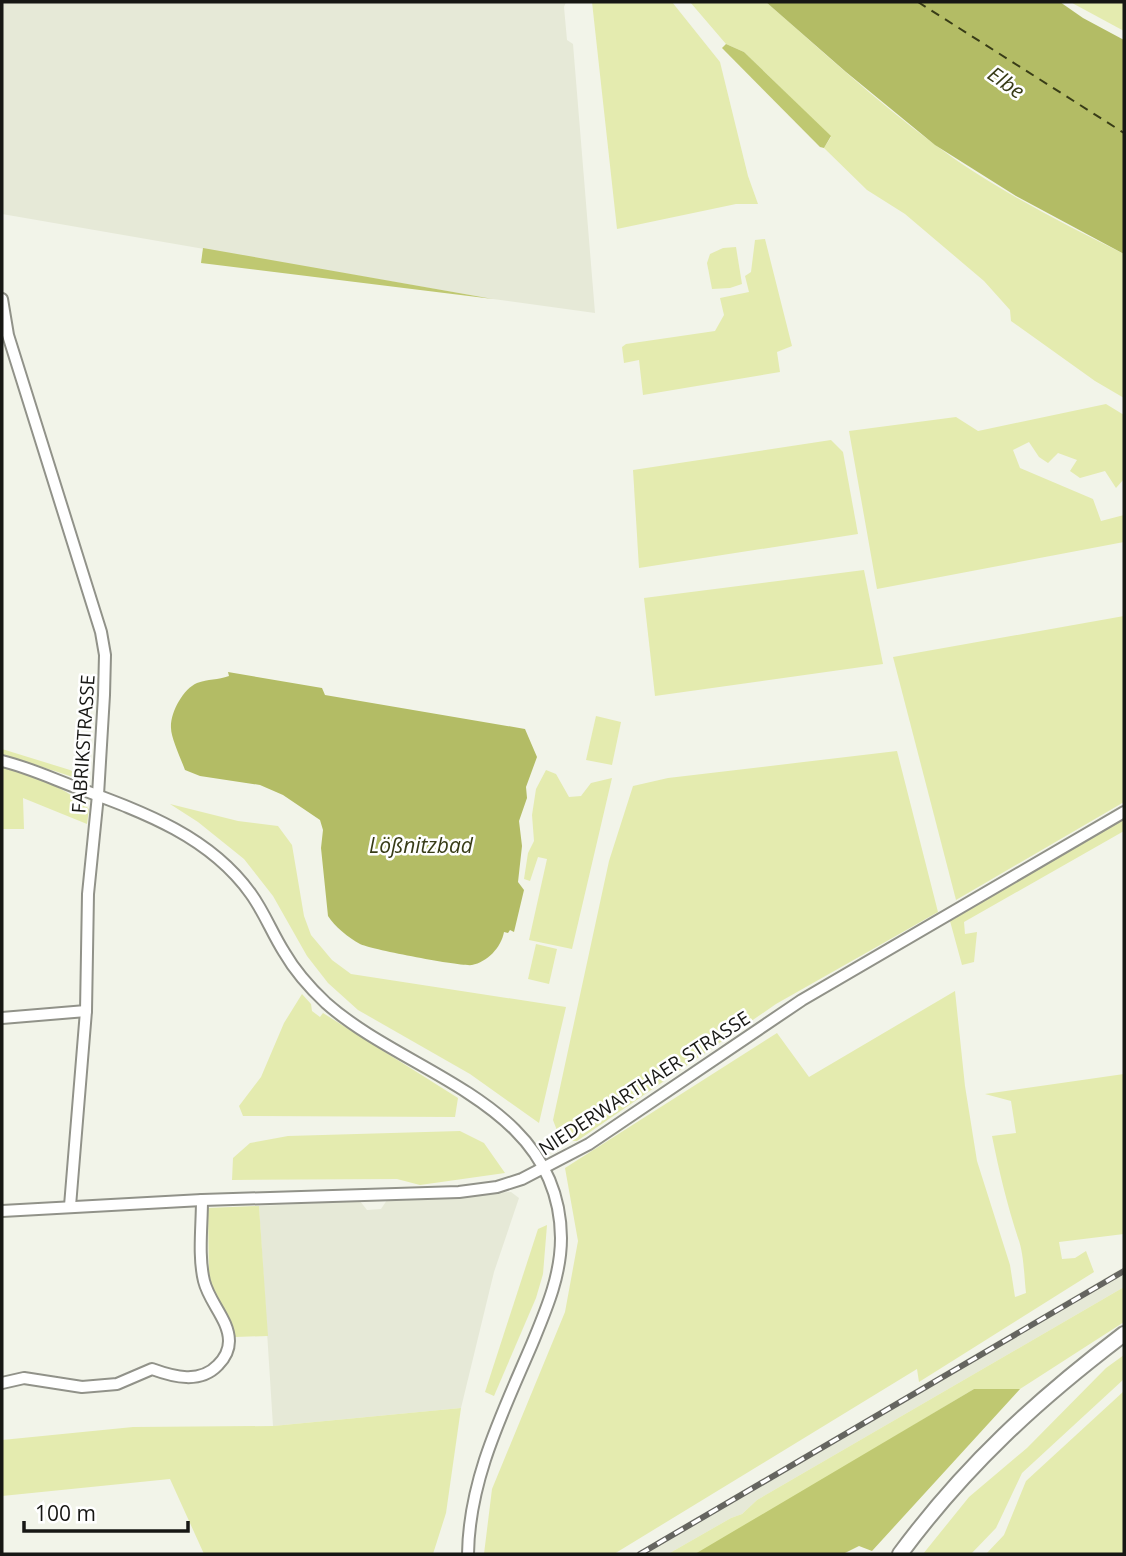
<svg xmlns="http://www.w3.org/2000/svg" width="1126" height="1556" viewBox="0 0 1126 1556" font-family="'Open Sans',sans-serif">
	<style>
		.built { fill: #e6e9d7 }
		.green { fill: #e4ebaf }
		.forest { fill: #bfc871 }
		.water { fill: #b3bc65 }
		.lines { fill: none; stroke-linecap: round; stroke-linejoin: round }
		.ferry { stroke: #383c17; stroke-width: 2; stroke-dasharray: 9 7; stroke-linecap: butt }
		.minor-casing { stroke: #919289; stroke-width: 14 }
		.major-casing { stroke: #919289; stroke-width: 18 }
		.minor { stroke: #fff; stroke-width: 10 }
		.major { stroke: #fff; stroke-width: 14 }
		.rail-casing { stroke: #656560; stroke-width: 6 }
		.rail { stroke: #fff; stroke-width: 3.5; stroke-dasharray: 10; stroke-linecap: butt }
		.labels { text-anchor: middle; stroke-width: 5; stroke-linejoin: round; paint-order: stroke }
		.street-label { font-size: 19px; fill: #171714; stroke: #fff }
		.water-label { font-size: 21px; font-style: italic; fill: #383c17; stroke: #fff }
	</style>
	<rect width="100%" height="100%" fill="#f2f4e9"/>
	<g class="built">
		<path d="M2,2H566L564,7L567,40L573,44L595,313L493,299L2,214Z"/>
		<path d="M511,1192L519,1198L494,1272L461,1408L273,1426L259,1206L360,1201L367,1210L381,1209L387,1200Z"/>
		<path d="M1124,1267V1287L757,1500L742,1514L731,1518L668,1554H634Z"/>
	</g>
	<g class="green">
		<path d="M592,2H672L720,62L748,176L758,204H736L617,229Z"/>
		<path d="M690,2H766C821,50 875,100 934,144C991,187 1060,222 1124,254V398L1095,381L1011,321L1010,310L984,281L905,214L867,190L824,148L831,137L744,52L726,44Z"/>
		<path d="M1071,2H1124V31L1074,4Z"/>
		<path d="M765,239L792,346L777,352L780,372L643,395L639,360L624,363L622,347L626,344L715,331L724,315L720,298L749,292L745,276L751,272L755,240Z"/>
		<path d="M736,247L742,284L730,288L712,289L707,263L710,254L723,248Z"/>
		<path d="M1106,404L1124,415V479L1116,488L1105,471L1080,478L1070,471L1077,460L1058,453L1048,463L1039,457L1029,442L1013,450L1020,468L1093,499L1101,521L1124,515V542L877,589L849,431L956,417L978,431Z"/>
		<path d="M831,440L843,452L858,534L639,568L633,470Z"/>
		<path d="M864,570L883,664L655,696L644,598Z"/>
		<path d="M1124,616V802L956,900L893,657Z"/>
		<path d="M596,716L621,722L612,765L586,760Z"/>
		<path d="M2,749L70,770L82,777H73L2,754Z"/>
		<path d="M897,751L938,912L776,1004L577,1141H561L553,1120L609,861L633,786L668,778Z"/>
		<path d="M2,767C27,772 71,790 89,809L87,824L23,798L24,829H2Z"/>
		<path d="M546,770L556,774L569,797L581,796L591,783L612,778L572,949L529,940L547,859L538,857L530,881L524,879L528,853L534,841L532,815L536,789Z"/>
		<path d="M170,804L238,821L278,826L292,845L304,916L311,935L332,960L351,974L566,1007L539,1123L470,1074L358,1010L328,983L307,956L273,896L244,859L198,822Z"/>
		<path d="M1124,819V831L964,922L965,934L977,932L974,962L962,965L950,921Z"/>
		<path d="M536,944L557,949L549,984L528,979Z"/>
		<path d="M955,991L965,1086L977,1161L1010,1265L1015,1297L1026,1293C1024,1275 1024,1254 1018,1238C1007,1204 999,1171 992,1136L1016,1133L1011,1101L985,1094L1124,1074V1234L1059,1242L1062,1259L1075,1258L1086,1251L1094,1272L919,1382L917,1369L614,1554H484L492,1489L565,1312L578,1241L565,1168L777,1033L809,1077Z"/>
		<path d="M302,994L311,1004L312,1011L320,1017L323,1013L458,1098L455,1117L243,1116L239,1106L261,1077L284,1023Z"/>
		<path d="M460,1131L484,1143L505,1173L420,1185L397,1179L232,1180L233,1158L250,1143L288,1136Z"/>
		<path d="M259,1206L268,1336L235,1337L209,1283L208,1208Z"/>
		<path d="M547,1225L543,1274L536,1298L494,1396L485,1392L538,1229Z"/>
		<path d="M1124,1287V1322L1020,1389H974L710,1547L695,1554H668L731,1518L742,1514L757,1500Z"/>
		<path d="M1124,1355V1379L1022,1473L996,1528L971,1554H923L969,1497L1027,1448L1106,1368Z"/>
		<path d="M1124,1391V1554H986L1004,1535L1026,1481Z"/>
		<path d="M461,1408L446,1513L433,1554H204L170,1479L2,1496V1440L133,1427L273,1426Z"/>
	</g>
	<g class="forest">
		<path d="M726,44L744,52L831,136L824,148L820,147L722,48Z"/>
		<path d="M203,248L493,299L201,263Z"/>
		<path d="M974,1389H1020L872,1551L859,1546L843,1554H695Z"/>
	</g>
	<g class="water">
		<path d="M766,2H1060L1083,18L1124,40V254L1016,196L935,145L846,72Z"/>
		<path d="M228,672L322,688L325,695L525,729L537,757L526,787L527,798L519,821L522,846L518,882L524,890L514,932L510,930L508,933L504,932C501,948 487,962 472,965C463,967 369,949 360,944C349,938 334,926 328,916L321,848L323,830L320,820L283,795L260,785L200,776L185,770C181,759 171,738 171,728C170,713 183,689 197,683C208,679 218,680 229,676Z"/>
	</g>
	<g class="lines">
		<path class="ferry" d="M918,2L1124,133"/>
		<g class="minor-casing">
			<g id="minor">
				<path d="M2,299L8,335L101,632L105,655L104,695L98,795L88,894L86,1011L70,1206"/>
				<path d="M2,761C27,767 51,778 75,787C140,811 209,835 251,894C264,912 272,933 284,952C295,971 310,988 326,1003C408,1076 560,1102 561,1238C561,1276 546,1310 532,1344C503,1412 469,1479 468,1554"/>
				<path d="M2,1018L86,1011"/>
				<path d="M2,1211L202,1200L459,1192L497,1187L522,1179L589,1144L802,1000L1124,812"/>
				<path d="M2,1383L24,1378L82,1387L117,1384L152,1369C174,1377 200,1384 218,1365C224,1359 229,1351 229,1341C229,1320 209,1302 204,1281C198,1256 202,1226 202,1200"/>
			</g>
		</g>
		<g class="major-casing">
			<path id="major" d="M900,1554C965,1466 1037,1400 1124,1334"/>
		</g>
		<use href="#minor" class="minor"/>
		<use href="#major" class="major"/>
		<g class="rail-casing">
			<path id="rail" d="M640,1554L1124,1271"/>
		</g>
		<use href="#rail" class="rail"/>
	</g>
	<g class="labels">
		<g class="street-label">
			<text transform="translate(83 744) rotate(-86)" y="7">FABRIKSTRASSE</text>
			<text transform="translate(644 1083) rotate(-33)" y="7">NIEDERWARTHAER STRASSE</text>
		</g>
		<g class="water-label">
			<text transform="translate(1006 83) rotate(35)" y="7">Elbe</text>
			<text x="421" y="853">Lößnitzbad</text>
		</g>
	</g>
	<rect width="1126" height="1556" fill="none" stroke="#171714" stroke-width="7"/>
	<path d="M24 1521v10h164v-10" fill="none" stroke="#171714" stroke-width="3.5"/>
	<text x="35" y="1521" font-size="21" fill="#171714" stroke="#ffffff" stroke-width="5" paint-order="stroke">100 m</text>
</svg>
